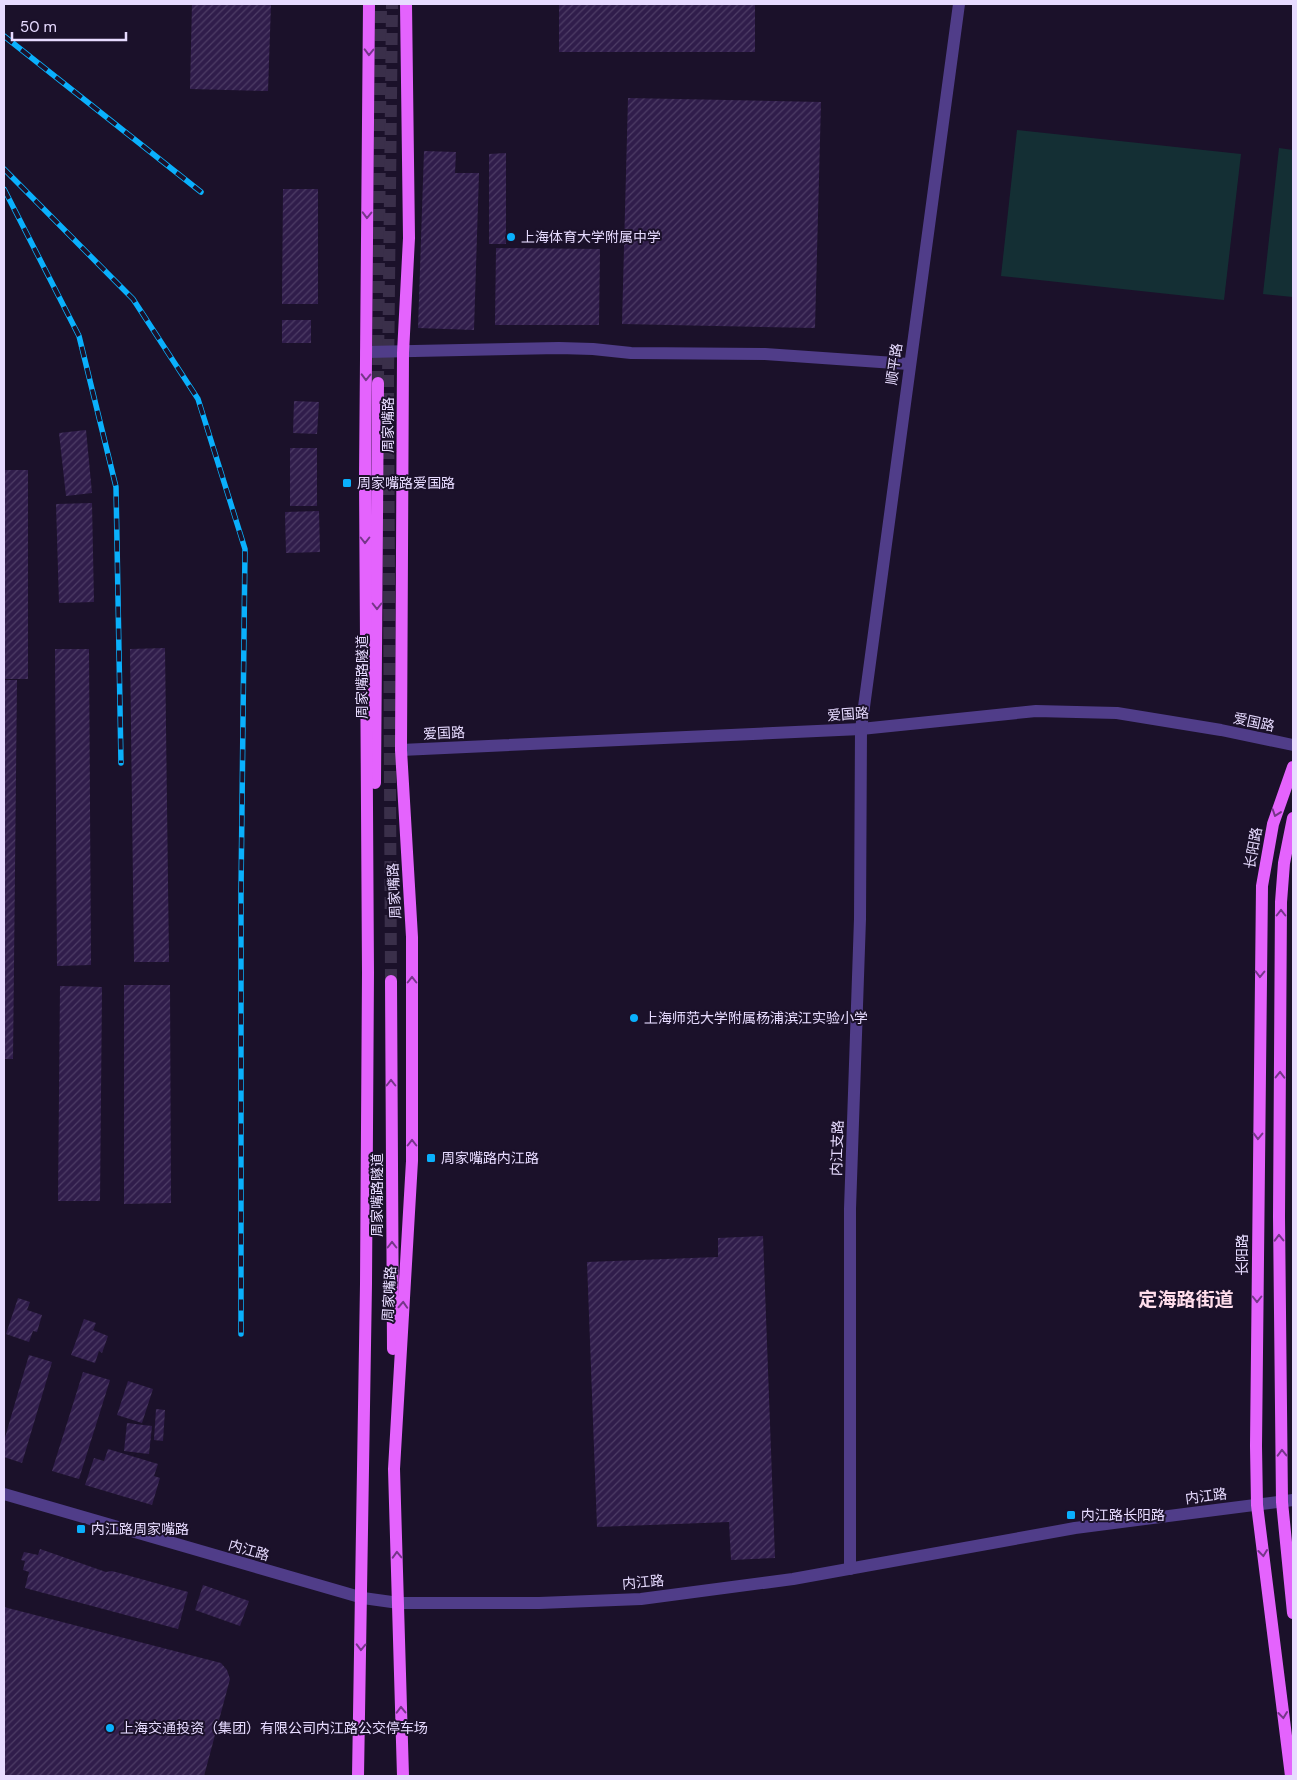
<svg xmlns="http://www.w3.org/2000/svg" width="1297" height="1780" viewBox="0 0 1297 1780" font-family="'DM Sans','Noto Sans SC',sans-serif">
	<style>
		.pitch { fill: #142f34 }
		.building { fill: url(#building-hatch) }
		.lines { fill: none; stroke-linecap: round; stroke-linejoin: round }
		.major-tunnel { stroke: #3a2f4a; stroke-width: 12; stroke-dasharray: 12 6; stroke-linecap: butt }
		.minor { stroke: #503d89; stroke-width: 12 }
		.major { stroke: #e463fd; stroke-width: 12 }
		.rail-casing { stroke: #0ab0fc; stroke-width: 5.5 }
		.rail { stroke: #1b112a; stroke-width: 4; stroke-dasharray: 11; stroke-linecap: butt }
		.oneway { stroke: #753689 }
		.poi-dot { fill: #0ab0fc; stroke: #1b112a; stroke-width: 2 }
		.labels { text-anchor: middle; stroke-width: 4; stroke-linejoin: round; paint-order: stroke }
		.poi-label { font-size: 14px; fill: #e7dbff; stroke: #1b112a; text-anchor: start }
		.street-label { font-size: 14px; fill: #e7dbff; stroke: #1b112a }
		.district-label { font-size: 19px; font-weight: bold; fill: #ffddeb; stroke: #1b112a }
	</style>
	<defs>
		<pattern id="building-hatch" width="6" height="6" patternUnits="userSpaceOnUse" patternTransform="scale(1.25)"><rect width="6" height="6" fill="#301d4b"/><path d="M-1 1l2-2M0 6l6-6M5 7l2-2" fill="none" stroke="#4e3d66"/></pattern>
	</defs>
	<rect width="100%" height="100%" fill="#1b112a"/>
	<g class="pitch">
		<path d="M1017,130L1241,154L1224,300L1001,276Z"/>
		<path d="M1279,148L1293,150V297L1263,294Z"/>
	</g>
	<g class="building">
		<path d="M192,4H271L268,91L190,89Z"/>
		<rect x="559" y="4" width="196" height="48"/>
		<path d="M628,98L821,102L815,328L622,324Z"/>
		<path d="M424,151L456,152L455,173H479L474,330L418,328Z"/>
		<path d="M506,153V244H489V154Z"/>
		<path d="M283,189H318V304H282Z"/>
		<path d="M496,248L600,249L599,325H495Z"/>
		<rect x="282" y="320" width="29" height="23"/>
		<path d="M294,401L319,402L317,434L293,433Z"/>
		<path d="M86,430L92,493L66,496L59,433Z"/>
		<rect x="290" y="448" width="27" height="58"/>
		<rect x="4" y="470" width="24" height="209"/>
		<path d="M92,503L94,602L59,603L56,504Z"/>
		<path d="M319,511L320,552L286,553L285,512Z"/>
		<path d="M165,648L169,962H134L130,649Z"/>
		<path d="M55,649H89L91,965L57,966Z"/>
		<path d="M4,680H17L13,1059H4Z"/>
		<path d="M124,985H170L171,1203L124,1204Z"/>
		<path d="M60,986L102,987L100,1201H58Z"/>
		<path d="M763,1236L775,1558L731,1560L729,1522L597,1527L587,1262L718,1257V1238Z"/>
		<path d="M18,1298L30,1302L27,1310L42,1315L37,1332L33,1331L29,1342L6,1334Z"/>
		<path d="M84,1319L96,1323L93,1330L108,1336L102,1353L99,1351L95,1363L71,1355Z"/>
		<path d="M29,1355L52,1362L22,1463L4,1457V1441Z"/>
		<path d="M83,1372L110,1380L79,1479L52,1471Z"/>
		<path d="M128,1381L153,1389L142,1423L117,1415Z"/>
		<path d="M156,1409L165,1410L163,1441L154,1440Z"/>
		<path d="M127,1423L152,1426L149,1454L124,1451Z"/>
		<path d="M108,1449L158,1464L154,1476L160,1478L152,1505L85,1485L94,1458L104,1461Z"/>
		<path d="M40,1549L106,1572L112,1571L188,1592L178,1629L25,1588L29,1572L23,1570L25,1561L21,1560L24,1552L38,1555Z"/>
		<path d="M203,1585L249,1601L240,1626L195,1610Z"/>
		<path d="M4,1607L221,1663L227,1670L230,1679L204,1776H4Z"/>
	</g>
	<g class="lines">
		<g class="major-tunnel">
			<path d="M378,383L381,4"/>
			<path d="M391,981L388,381L392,4"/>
		</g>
		<g class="minor">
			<path d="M366,352L559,348L593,349L631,353L765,354L909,364"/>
			<path d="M401,750L861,729L1036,711L1117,713L1221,730L1293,745"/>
			<path d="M4,1494L363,1598L399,1603H539L641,1599L793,1579L1075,1528L1293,1500"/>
			<path d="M850,1569V1209L860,919L861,729L959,4"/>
		</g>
		<g class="major">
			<path d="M375,783L378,383"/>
			<path d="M1293,818L1284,863L1281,902L1279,1217L1282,1502L1293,1613"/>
			<path d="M391,981L393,1349"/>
			<path d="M358,1776L366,1284L368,972L365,478L369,4"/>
			<path d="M403,1776L394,1469L412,1161V937L401,750L403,353L409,238L406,4"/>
			<path d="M1291,1776L1257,1505L1256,1446L1262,886L1273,824L1293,767"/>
		</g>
		<g class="rail-casing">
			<g id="rail">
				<path d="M4,36L201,192"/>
				<path d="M4,169L133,299L198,399L245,549L241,892V1334"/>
				<path d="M4,189L79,336L116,487L121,763"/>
			</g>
		</g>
		<use href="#rail" class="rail"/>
	</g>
	<defs><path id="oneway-chevron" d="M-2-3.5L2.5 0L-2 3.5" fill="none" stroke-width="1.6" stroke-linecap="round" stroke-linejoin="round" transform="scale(1.25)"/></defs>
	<g class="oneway">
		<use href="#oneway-chevron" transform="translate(369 52) rotate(91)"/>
		<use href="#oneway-chevron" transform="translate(367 215) rotate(91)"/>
		<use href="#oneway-chevron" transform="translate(366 377) rotate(91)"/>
		<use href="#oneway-chevron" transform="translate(365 540) rotate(90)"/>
		<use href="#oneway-chevron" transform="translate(377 606) rotate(90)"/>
		<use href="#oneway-chevron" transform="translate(1276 813) rotate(109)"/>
		<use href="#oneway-chevron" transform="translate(1281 913) rotate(-90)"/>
		<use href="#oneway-chevron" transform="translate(1260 974) rotate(91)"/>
		<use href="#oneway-chevron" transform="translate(412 980) rotate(-90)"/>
		<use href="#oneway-chevron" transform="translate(1280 1075) rotate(-89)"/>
		<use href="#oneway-chevron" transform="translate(391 1083) rotate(-90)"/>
		<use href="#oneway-chevron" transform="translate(1258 1136) rotate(91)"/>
		<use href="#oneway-chevron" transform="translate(412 1143) rotate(-90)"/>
		<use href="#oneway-chevron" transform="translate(1279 1238) rotate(-91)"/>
		<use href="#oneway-chevron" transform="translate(392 1245) rotate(-90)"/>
		<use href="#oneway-chevron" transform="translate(1257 1299) rotate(90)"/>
		<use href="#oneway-chevron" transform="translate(403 1305) rotate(-87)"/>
		<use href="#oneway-chevron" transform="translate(1282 1453) rotate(-91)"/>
		<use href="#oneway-chevron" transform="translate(1263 1553) rotate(83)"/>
		<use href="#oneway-chevron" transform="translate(397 1555) rotate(-92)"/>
		<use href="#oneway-chevron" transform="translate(361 1647) rotate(91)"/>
		<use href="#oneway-chevron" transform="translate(401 1710) rotate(-91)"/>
		<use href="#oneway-chevron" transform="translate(1283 1715) rotate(83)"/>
	</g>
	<g class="poi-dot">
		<circle cx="511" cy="237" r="5"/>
		<rect x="342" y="478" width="10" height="10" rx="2.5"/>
		<circle cx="634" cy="1018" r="5"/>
		<rect x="426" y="1153" width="10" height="10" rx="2.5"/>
		<rect x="1066" y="1510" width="10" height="10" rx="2.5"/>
		<rect x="76" y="1524" width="10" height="10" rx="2.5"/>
		<circle cx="110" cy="1728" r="5"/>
	</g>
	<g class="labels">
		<g class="poi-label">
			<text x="521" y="242">上海体育大学附属中学</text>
			<text x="357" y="488">周家嘴路爱国路</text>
			<text x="644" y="1023">上海师范大学附属杨浦滨江实验小学</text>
			<text x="441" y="1163">周家嘴路内江路</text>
			<text x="1081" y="1520">内江路长阳路</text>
			<text x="91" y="1534">内江路周家嘴路</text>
			<text x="120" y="1733">上海交通投资（集团）有限公司内江路公交停车场</text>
		</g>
		<g class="street-label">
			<text transform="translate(894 364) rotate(-82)" y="5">顺平路</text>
			<text transform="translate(388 425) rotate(-90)" y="5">周家嘴路</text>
			<text transform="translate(362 677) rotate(-90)" y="5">周家嘴路隧道</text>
			<text transform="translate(848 714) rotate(-4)" y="5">爱国路</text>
			<text transform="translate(1254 722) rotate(12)" y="5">爱国路</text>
			<text transform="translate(444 733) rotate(-3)" y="5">爱国路</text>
			<text transform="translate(1253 848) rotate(-80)" y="5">长阳路</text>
			<text transform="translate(394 891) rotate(-93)" y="5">周家嘴路</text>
			<text transform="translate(837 1148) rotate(-88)" y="5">内江支路</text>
			<text transform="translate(377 1195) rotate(-90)" y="5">周家嘴路隧道</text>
			<text transform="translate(1242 1255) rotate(-90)" y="5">长阳路</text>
			<text transform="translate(389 1294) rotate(-87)" y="5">周家嘴路</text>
			<text transform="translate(1206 1496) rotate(-7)" y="5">内江路</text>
			<text transform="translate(249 1550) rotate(16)" y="5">内江路</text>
			<text transform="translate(643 1582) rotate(-5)" y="5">内江路</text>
		</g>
		<g class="district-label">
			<text x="1186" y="1306">定海路街道</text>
		</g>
	</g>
	<rect width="1297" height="1780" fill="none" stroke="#e7dbff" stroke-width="10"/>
	<path d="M12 32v8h114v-8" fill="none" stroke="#e7dbff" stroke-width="2.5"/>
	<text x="20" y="32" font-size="15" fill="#e7dbff" stroke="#1b112a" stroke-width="4" paint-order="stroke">50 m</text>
</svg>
